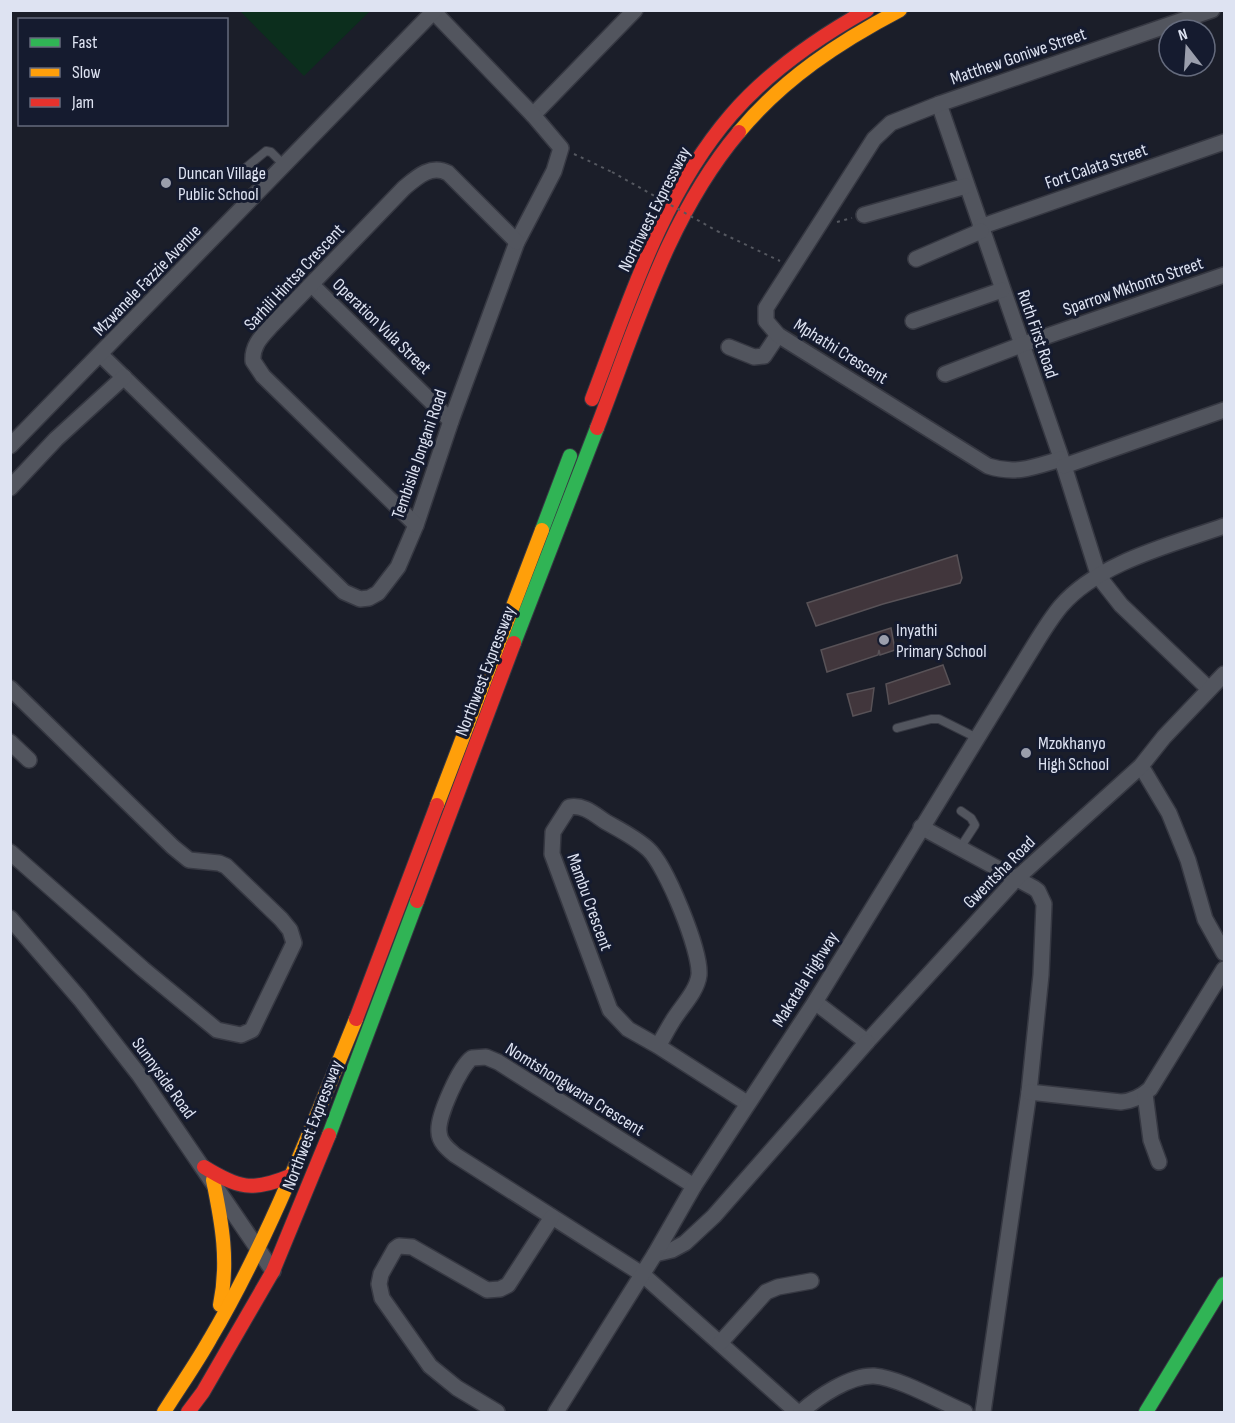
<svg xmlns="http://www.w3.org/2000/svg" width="1235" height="1423" viewBox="0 0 1235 1423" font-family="'Sofia Sans Condensed',sans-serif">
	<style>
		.green { fill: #0c2e1d }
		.building { fill: #41363c; stroke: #585257; stroke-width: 1.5 }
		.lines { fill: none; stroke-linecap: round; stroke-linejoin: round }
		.lane-casing { stroke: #363842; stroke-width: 10 }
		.street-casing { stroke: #363842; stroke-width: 18 }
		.fast-casing { stroke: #363842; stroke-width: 16 }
		.slow-casing { stroke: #363842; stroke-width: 16 }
		.jam-casing { stroke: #363842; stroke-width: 16 }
		.path { stroke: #555860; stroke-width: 2; stroke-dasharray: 3 4.5; stroke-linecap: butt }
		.lane { stroke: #52555e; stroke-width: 8 }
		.street { stroke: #52555e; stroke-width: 15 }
		.fast { stroke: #30b455; stroke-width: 14 }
		.slow { stroke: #ff9f0a; stroke-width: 14 }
		.jam { stroke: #e5322d; stroke-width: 14 }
		.path-bridge { stroke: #555860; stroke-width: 2; stroke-dasharray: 3 4.5; stroke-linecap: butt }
		.poi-dot { fill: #9a9eac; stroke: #151b2f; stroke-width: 2 }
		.labels { text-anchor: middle; stroke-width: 6; stroke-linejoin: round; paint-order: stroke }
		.street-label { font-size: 18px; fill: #dee3f2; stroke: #151b2f }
		.poi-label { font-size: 18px; fill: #dee3f2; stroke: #151b2f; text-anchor: start }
	</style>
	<rect width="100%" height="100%" fill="#1b1e29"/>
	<path class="green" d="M240,11H370L304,76Z"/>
	<g class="building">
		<path d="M957,555L962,578L960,583L883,604L816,626L807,603Z"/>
		<path d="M891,628L895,650L880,655L879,650L878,655L827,672L821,650Z"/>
		<path d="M943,665L950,684L889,704L886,684Z"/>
		<path d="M874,688L871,711L853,716L847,694Z"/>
	</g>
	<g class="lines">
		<g class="lane-casing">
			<g id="lane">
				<path d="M237,175L266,151L271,152L285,166"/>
				<path d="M897,728L931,719H939L977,738"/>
				<path d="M960,848L975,825L971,818L961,811"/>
			</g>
		</g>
		<g class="street-casing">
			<g id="street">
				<path d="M939,104L1064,466L1099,577L1121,605L1209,689"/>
				<path d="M533,115L635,10"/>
				<path d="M864,215L966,186"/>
				<path d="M980,227L1224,142"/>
				<path d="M916,259L981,231"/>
				<path d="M312,285L451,421"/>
				<path d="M913,321L1002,290"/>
				<path d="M729,347L754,357L764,356L778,335"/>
				<path d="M101,355L344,592L360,599L369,598L378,593L398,567L416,525L451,421L517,242L554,171L561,148L533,115L434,12"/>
				<path d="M945,374L1021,345L1224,275"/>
				<path d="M10,446L435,10"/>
				<path d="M1061,459C1034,467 1016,475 988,466L778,335L766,321V308L874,139L891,123L939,104L1212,10"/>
				<path d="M1064,466L1224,410"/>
				<path d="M10,488L56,439L124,377"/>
				<path d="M416,525L263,376L253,361C252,345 262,336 272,325L404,188C417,177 431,164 448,173L517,242"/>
				<path d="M10,688L173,847L189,860L219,863L226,866L281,919L290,930L294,943L252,1030L241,1035L217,1030L143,969L10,852"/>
				<path d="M10,742L29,760"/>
				<path d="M1141,766L1169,813L1188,860L1205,919L1224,953"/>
				<path d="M921,827L1034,888L1038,891L1044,904L1041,975L1029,1092L983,1412"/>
				<path d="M10,918L80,999L140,1076L273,1271"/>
				<path d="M815,1002L867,1042L1016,879L1141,766L1164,737L1224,674"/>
				<path d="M658,1046C663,1038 667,1030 672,1022C680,1008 697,992 699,975C701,951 666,865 648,849C636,838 620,830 606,822C594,814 583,804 569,807L553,832L552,854L610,1010L628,1029L658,1046L747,1103"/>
				<path d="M1029,1092L1121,1102C1133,1101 1141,1097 1150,1089L1224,969"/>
				<path d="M1145,1094L1151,1140L1159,1162"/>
				<path d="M694,1186L498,1062L486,1057L472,1058C460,1066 437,1117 439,1132C439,1142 448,1149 455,1155L642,1274L797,1412"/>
				<path d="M655,1254L672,1250L685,1243L714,1216L867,1042"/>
				<path d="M720,1343L766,1292L778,1287L811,1281"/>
				<path d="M497,1412L457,1388L430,1366L382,1298L379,1284L381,1274L395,1249L399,1246L412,1247L487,1290L500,1289L508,1285L552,1217"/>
				<path d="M556,1412L655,1254L694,1186L815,1002L1035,644C1043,631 1051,618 1061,606C1099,562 1171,545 1224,526"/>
				<path d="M801,1412C818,1397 850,1375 874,1376C900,1378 941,1402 965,1412"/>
			</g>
		</g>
		<g class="fast-casing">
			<g id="fast">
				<path d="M542,530L570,456"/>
				<path d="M514,643L597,428"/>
				<path d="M329,1135L417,901"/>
				<path d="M1146,1412L1224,1284"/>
			</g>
		</g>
		<g class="slow-casing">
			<g id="slow">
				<path d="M739,132C783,79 839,42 900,10"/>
				<path d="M437,805L542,530"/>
				<path d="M213,1180C222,1223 229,1262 220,1305"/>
				<path d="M164,1412C179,1388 196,1364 210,1339C268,1241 313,1124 356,1019"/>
			</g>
		</g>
		<g class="jam-casing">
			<g id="jam">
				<path d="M592,399C629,302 662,195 731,115C769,71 817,38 867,10"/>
				<path d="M597,428C636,327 668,216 739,132"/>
				<path d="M417,901L514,643"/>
				<path d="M356,1019L437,805"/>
				<path d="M204,1167C238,1188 252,1192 290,1176"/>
				<path d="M188,1412L203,1392L273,1271L329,1135"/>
			</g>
		</g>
		<g class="path">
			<path d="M574,154L612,172"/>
			<path d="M837,222L852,218"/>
			<path d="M717,231L780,261"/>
		</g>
		<use href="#lane" class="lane"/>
		<use href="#street" class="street"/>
		<use href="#fast" class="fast"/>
		<use href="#slow" class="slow"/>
		<use href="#jam" class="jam"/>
		<path class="path-bridge" d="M612,172L717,231"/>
	</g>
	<g class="poi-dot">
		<circle cx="166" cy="183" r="6"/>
		<circle cx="884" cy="640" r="6"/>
		<circle cx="1026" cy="753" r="6"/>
	</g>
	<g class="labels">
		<g class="street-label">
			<text transform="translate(1018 56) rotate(-19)" y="6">Matthew Goniwe Street</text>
			<text transform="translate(1096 166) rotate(-19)" y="6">Fort Calata Street</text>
			<text transform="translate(654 209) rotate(-63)" y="6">Northwest Expressway</text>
			<text transform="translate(294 277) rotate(-47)" y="6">Sarhili Hintsa Crescent</text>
			<text transform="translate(147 280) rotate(-46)" y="6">Mzwanele Fazzie Avenue</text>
			<text transform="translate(1133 286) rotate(-19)" y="6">Sparrow Mkhonto Street</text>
			<text transform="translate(382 326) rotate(44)" y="6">Operation Vula Street</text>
			<text transform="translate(1038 334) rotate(71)" y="6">Ruth First Road</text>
			<text transform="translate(841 351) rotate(32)" y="6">Mphathi Crescent</text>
			<text transform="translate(419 454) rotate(-71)" y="6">Tembisile Jongani Road</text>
			<text transform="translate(485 671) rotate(-69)" y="6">Northwest Expressway</text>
			<text transform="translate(999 872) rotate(-45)" y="6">Gwentsha Road</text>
			<text transform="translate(590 902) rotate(70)" y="6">Mambu Crescent</text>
			<text transform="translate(805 979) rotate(-58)" y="6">Makatala Highway</text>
			<text transform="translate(164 1078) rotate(54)" y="6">Sunnyside Road</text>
			<text transform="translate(575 1089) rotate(32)" y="6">Nomtshongwana Crescent</text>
			<text transform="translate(312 1125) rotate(-69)" y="6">Northwest Expressway</text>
		</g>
		<g class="poi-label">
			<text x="178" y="179">Duncan Village<tspan x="178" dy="21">Public School</tspan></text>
			<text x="896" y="636">Inyathi<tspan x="896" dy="21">Primary School</tspan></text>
			<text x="1038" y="749">Mzokhanyo<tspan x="1038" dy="21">High School</tspan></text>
		</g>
	</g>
	<rect width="1235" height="1423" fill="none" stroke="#dee3f2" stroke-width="24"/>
	<rect x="18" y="18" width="210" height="108" fill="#151b2f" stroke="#656b7d" stroke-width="1.5"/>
	<rect x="30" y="38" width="30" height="9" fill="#30b455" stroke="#656b7d" stroke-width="1.5"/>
	<text x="72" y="48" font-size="18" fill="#dee3f2">Fast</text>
	<rect x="30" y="68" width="30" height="9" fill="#ff9f0a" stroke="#656b7d" stroke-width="1.5"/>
	<text x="72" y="78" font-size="18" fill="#dee3f2">Slow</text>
	<rect x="30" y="98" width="30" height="9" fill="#e5322d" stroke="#656b7d" stroke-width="1.5"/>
	<text x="72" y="108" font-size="18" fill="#dee3f2">Jam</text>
	<g transform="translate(1187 48) rotate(343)"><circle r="28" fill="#151b2f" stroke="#656b7d" stroke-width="1.5"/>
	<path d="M0-4.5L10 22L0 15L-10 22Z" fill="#9a9eac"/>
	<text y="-9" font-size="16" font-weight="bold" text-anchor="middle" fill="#dee3f2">N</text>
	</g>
</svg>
